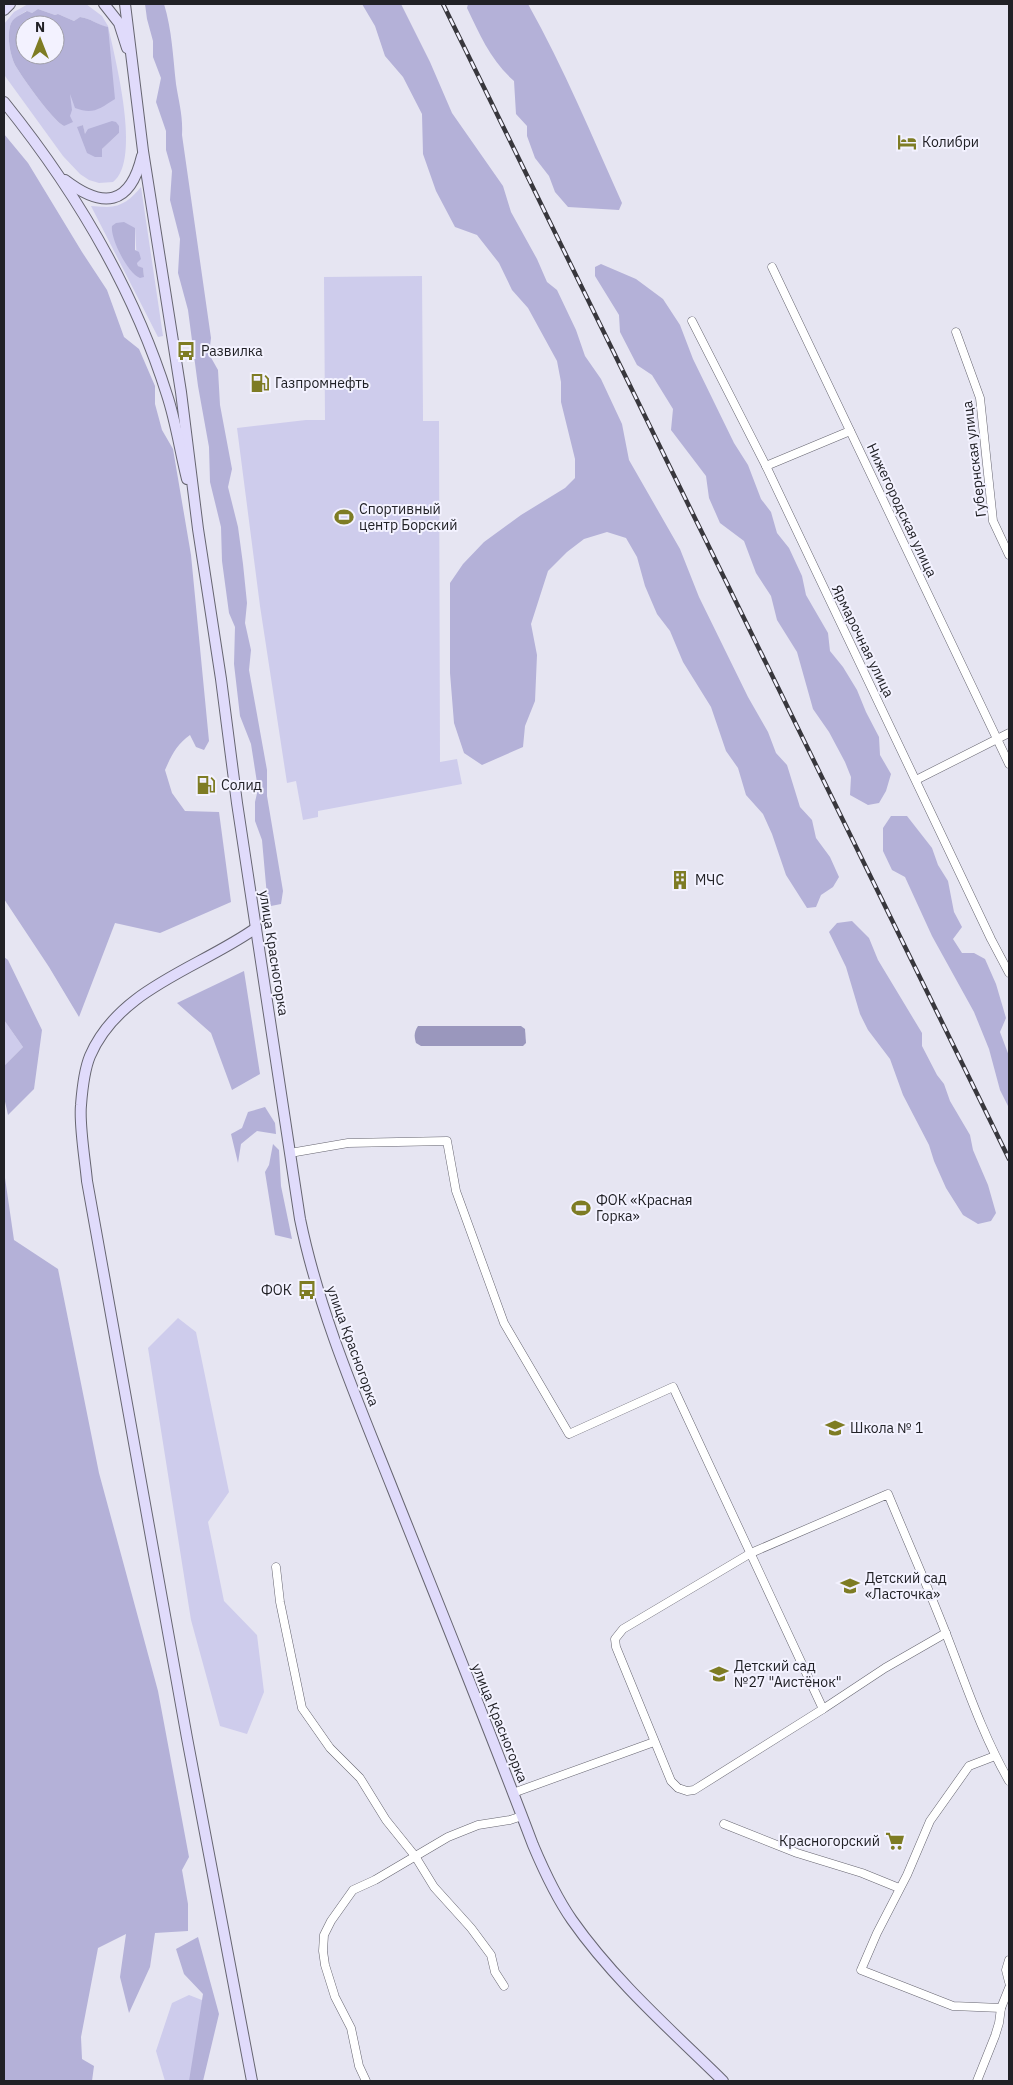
<svg xmlns="http://www.w3.org/2000/svg" width="1013" height="2085" viewBox="0 0 1013 2085" font-family="'IBM Plex Sans',sans-serif">
	<style>
		.green { fill: #ceccec; fill-rule: evenodd }
		.forest { fill: #b4b1d8; fill-rule: evenodd }
		.water { fill: #9a97bd }
		.lines { fill: none; stroke-linecap: round; stroke-linejoin: round }
		.minor-casing { stroke: #666570; stroke-width: 9 }
		.secondary-casing { stroke: #666570; stroke-width: 12 }
		.minor { stroke: #fff; stroke-width: 8 }
		.secondary { stroke: #e0dbfb; stroke-width: 10 }
		.rail-casing { stroke: #38373d; stroke-width: 4.5 }
		.rail { stroke: #f3f2ff; stroke-width: 2.5; stroke-dasharray: 8; stroke-linecap: butt }
		.labels { text-anchor: middle; stroke-width: 4; stroke-linejoin: round; paint-order: stroke }
		.poi-label { font-size: 14px; fill: #212126; stroke: #f3f2ff; text-anchor: start }
		.street-label { font-size: 14px; fill: #212126; stroke: #f3f2ff }
	</style>
	<rect width="100%" height="100%" fill="#e6e5f2"/>
	<g class="green">
		<path d="M28,4H86L102,16L108,26C115,58 142,161 113,182L99,183L89,180L80,174L63,156L5,76L4,24L14,12ZM38,9L55,15L58,14L74,21L80,17C90,18 98,25 107,27L68,88L70,115L64,126C53,121 22,77 15,65C10,54 7,38 10,26C12,19 20,15 26,11L32,13ZM83,125L85,135L119,133L102,149V156L78,127Z"/>
		<path d="M141,187L163,336L158,337L91,206C95,206 101,207 107,207C122,207 132,198 141,187ZM112,226L135,228L137,263L138,266L143,269L144,277Z"/>
		<path d="M422,276L423,417V421H439L440,762L457,759L462,784L318,811V817L303,820L296,781L287,783L260,606L237,428L306,420H325L324,277Z"/>
		<path d="M4,1020L23,1047L4,1066Z"/>
		<path d="M178,1318L196,1332L229,1492L208,1522L224,1601L257,1635L264,1692L247,1734L220,1726L191,1620L148,1348Z"/>
		<path d="M189,1995L212,2004L191,2081H165L156,2051L172,2003Z"/>
	</g>
	<g class="forest">
		<path d="M145,4H164C172,30 173,57 176,84C179,103 183,116 182,135L211,338L209,354L218,370L220,405L232,469L228,487L238,527L243,564L247,603L245,623L251,650L249,670L267,770V796L283,891L281,904L271,906L267,896L262,840L255,821V802L258,789L251,744L240,716L234,664L235,627L229,613L222,561L221,527L210,482L209,447L198,386L188,310L178,273L180,239L170,200L172,171L166,150V131L156,102L161,78L153,57V41L147,19Z"/>
		<path d="M362,4H401L430,62L452,113L503,186L511,212L537,259L547,282L557,290L576,330L585,356L601,379L622,424L629,460L680,549L699,597L748,697L768,732L776,753L787,765L800,807L812,820L816,838L830,857L839,877L833,887L821,895L816,907L807,908L786,875L772,834L763,814L746,795L738,768L726,751L711,707L683,662L670,631L657,614L645,586L637,557L626,538L607,532L584,539L567,552L548,571L531,624L537,655L535,701L525,726L523,747L482,765L464,753L454,723L450,673V583L463,564L484,542L521,515L565,488L575,478V459L561,402V382L557,361L528,308L512,290L499,263L477,235L455,227L436,191L423,154L422,114L403,77L385,56L375,26Z"/>
		<path d="M468,4H528C564,68 592,136 622,203L619,210L568,207L555,192L549,176L535,158L527,136V126L516,114L514,81C491,61 480,35 467,8Z"/>
		<path d="M38,9L55,15L58,14L74,21L80,17C90,18 98,25 108,27L115,99C99,109 93,115 75,108L70,94L72,110L70,116L73,122L64,126C53,121 22,77 15,65C10,54 7,38 10,26C12,18 20,15 27,11L32,13ZM25,25H55V55H25Z"/>
		<path d="M112,121L116,122L119,126V133L102,149V157H95L87,153L77,127L83,125L85,134L88,129Z"/>
		<path d="M4,134L28,163L82,252L107,290L124,337L139,349L155,386V404L162,430L173,449L191,555L209,741L204,750L196,747L190,735C177,744 171,756 165,770L172,793L185,811L219,812L231,902L160,933L115,923L79,1017L49,967L4,899Z"/>
		<path d="M124,222L135,228V250L139,252L141,259L137,263L138,266L143,268L144,277L140,278C128,274 110,238 112,226L116,223Z"/>
		<path d="M601,264L636,279L663,299L680,325L693,359L734,443L748,465L761,499L771,512L777,533L789,548L802,576L806,595L828,633L830,651L843,667L857,690L866,712L879,737L880,755L891,774L886,791L879,803L868,805L850,795L851,777L845,762L829,732L813,709L797,652L777,620L771,596L756,573L744,541L720,523L709,498L706,476L671,430L673,409L652,375L637,365L620,332L619,315L595,276V267Z"/>
		<path d="M891,816H907L932,848L938,865L948,881L954,912L962,927L953,939L962,953H974L985,959L996,984L1006,1018L1000,1032L1009,1056V1108L1000,1090L989,1049L974,1012L932,936L905,877L892,870L883,851V828Z"/>
		<path d="M852,921L869,938L878,960L922,1033V1046L937,1075L944,1084L950,1101L970,1135L973,1150L988,1185L996,1213L991,1221L978,1224L963,1215L946,1188L934,1161L929,1145L903,1095L890,1059L868,1030L860,1014L846,967L829,932L837,923Z"/>
		<path d="M4,957L8,960L42,1030L34,1089L8,1115L4,1097V1066L23,1047L4,1020Z"/>
		<path d="M244,971L260,1074L232,1090L211,1033L177,1003Z"/>
		<path d="M265,1107L275,1123L276,1134L257,1131L241,1144L238,1163L231,1134L242,1128L248,1112Z"/>
		<path d="M273,1144L279,1150L281,1186L292,1239L275,1235L265,1172L269,1165Z"/>
		<path d="M4,1171L14,1240L58,1269L99,1473L158,1691L189,1857L182,1870L188,1904V1931L155,1933L150,1967L129,2013L120,1977L126,1934L98,1948L81,2037L82,2059L94,2066L92,2081H4Z"/>
		<path d="M198,1937L219,2014L203,2081H189L203,1994L184,1974L176,1949Z"/>
	</g>
	<path class="water" d="M418,1026H521L525,1029L526,1043L523,1046H421L416,1043C414,1036 414,1032 418,1026Z"/>
	<g class="lines">
		<g class="minor-casing">
			<g id="minor">
				<path d="M772,267L1009,764"/>
				<path d="M692,321L766,466L991,939L1009,973"/>
				<path d="M956,332L980,398L993,521L1009,555"/>
				<path d="M766,466L850,431"/>
				<path d="M916,780L1009,733"/>
				<path d="M290,1153L348,1143L447,1141L456,1191L504,1323L569,1434L673,1387L823,1709L885,1668L946,1633"/>
				<path d="M276,1567L280,1602L302,1708L330,1748L360,1778L386,1820L415,1856L434,1887L471,1928L491,1955L495,1972L504,1986"/>
				<path d="M823,1709L694,1790L687,1791L678,1788L671,1781L616,1647L615,1639L623,1629L751,1553L888,1494C907,1540 927,1585 945,1631C965,1682 982,1734 1009,1781"/>
				<path d="M995,1756L969,1766L930,1821L907,1875L877,1933L861,1970L953,2006L1001,2008"/>
				<path d="M513,1793L654,1742"/>
				<path d="M724,1824L797,1853L862,1873L899,1888"/>
				<path d="M1009,1960L1006,1970L1009,1982"/>
				<path d="M366,2081L359,2066L351,2028L335,1997L325,1965L323,1951L324,1935L331,1921L353,1890L375,1880L448,1837L478,1825L510,1820L522,1816"/>
				<path d="M977,2081L995,2036L999,2023L1001,2008L1009,1988"/>
			</g>
		</g>
		<g class="secondary-casing">
			<g id="secondary">
				<path d="M104,4L119,23L127,48"/>
				<path d="M125,4L143,151L181,392L198,529L221,679L237,803L300,1219C319,1312 358,1402 393,1490C440,1608 488,1726 533,1845C544,1871 556,1897 572,1920C614,1980 671,2030 723,2081"/>
				<path d="M4,10L10,4"/>
				<path d="M4,102C74,189 133,287 167,395C176,422 180,451 187,479"/>
				<path d="M65,180C103,209 130,206 142,156"/>
				<path d="M252,2081L187,1738L87,1181C85,1159 79,1125 81,1105C82,1092 85,1068 90,1056C119,988 200,968 256,928"/>
			</g>
		</g>
		<use href="#minor" class="minor"/>
		<use href="#secondary" class="secondary"/>
		<g class="rail-casing">
			<path id="rail" d="M443,4L1009,1159"/>
		</g>
		<use href="#rail" class="rail"/>
	</g>
	<defs>
		<g id="hotel-bare" transform="scale(1.5)"><path d="M-6-4.5h1.5V1H6V5H4.5V3h-9V5H-6ZM-4 0a1.8 1.8 0 1 1 3.6 0ZM.5 0V-2.5h3Q6-2.5 6 0Z" fill="#7e7c24" stroke="#f3f2ff" stroke-width="2.5" paint-order="stroke"/></g>
		<g id="bus-bare" transform="scale(1.5)"><path d="M-5-6H5V4H4V6H2V4H-2V6H-4V4H-5ZM-3.5-4V0h7V-4ZM-3.5 1.2v1.5H-2V1.2ZM2 1.2v1.5H3.5V1.2Z" fill="#7e7c24" stroke="#f3f2ff" stroke-width="2.5" paint-order="stroke"/></g>
		<g id="fuel-bare" transform="scale(1.5)"><path d="M-5.5-6h7V0h2V4h1.3V-2.5L3-4.5l.8-.8L6-3V5H2.5V1h-1V6h-7ZM-4.2-4.7v3.2H.2V-4.7Z" fill="#7e7c24" stroke="#f3f2ff" stroke-width="2.5" paint-order="stroke"/></g>
		<g id="stadium-bare" transform="scale(1.5)"><path d="M0-5a6.5 5 0 1 0 0 10a6.5 5 0 1 0 0-10ZM-3.5-1.8h7v3.6h-7Z" fill="#7e7c24" stroke="#f3f2ff" stroke-width="2.5" paint-order="stroke"/></g>
		<g id="building-bare" transform="scale(1.5)"><path d="M-4-6H4V6H1V3H-1V6H-4ZM-2.5-4.3h1.7v1.8h-1.7ZM.8-4.3h1.7v1.8H.8ZM-2.5-1h1.7V.8h-1.7ZM.8-1h1.7V.8H.8Z" fill="#7e7c24" stroke="#f3f2ff" stroke-width="2.5" paint-order="stroke"/></g>
		<g id="school-bare" transform="scale(1.5)"><path d="M0-5L7-2L0 1L-7-2ZM-4 1L0 2.5L4 1V4Q0 6-4 4Z" fill="#7e7c24" stroke="#f3f2ff" stroke-width="2.5" paint-order="stroke"/></g>
		<g id="supermarket-bare" transform="scale(1.5)"><path d="M-6-5.5h2.5l.6 2H6L4.5 2H-2.5L-4.4-4H-6ZM-1.5 3.2a1.3 1.3 0 1 0 .1 0ZM3 3.2a1.3 1.3 0 1 0 .1 0Z" fill="#7e7c24" stroke="#f3f2ff" stroke-width="2.5" paint-order="stroke"/></g>
	</defs>
	<g fill-rule="evenodd">
		<use href="#hotel-bare" x="907" y="142"/>
		<use href="#bus-bare" x="186" y="351"/>
		<use href="#fuel-bare" x="260" y="383"/>
		<use href="#stadium-bare" x="344" y="517"/>
		<use href="#fuel-bare" x="206" y="785"/>
		<use href="#building-bare" x="680" y="880"/>
		<use href="#stadium-bare" x="581" y="1208"/>
		<use href="#bus-bare" x="307" y="1290"/>
		<use href="#school-bare" x="835" y="1428"/>
		<use href="#school-bare" x="850" y="1586"/>
		<use href="#school-bare" x="719" y="1674"/>
		<use href="#supermarket-bare" x="895" y="1841"/>
	</g>
	<g class="labels">
		<g class="poi-label">
			<text x="922" y="147">Колибри</text>
			<text x="201" y="356">Развилка</text>
			<text x="275" y="388">Газпромнефть</text>
			<text x="359" y="514">Спортивный<tspan x="359" dy="16">центр Борский</tspan></text>
			<text x="221" y="790">Солид</text>
			<text x="695" y="885">МЧС</text>
			<text x="596" y="1205">ФОК «Красная<tspan x="596" dy="16">Горка»</tspan></text>
			<text x="292" y="1295" text-anchor="end">ФОК</text>
			<text x="850" y="1433">Школа № 1</text>
			<text x="865" y="1583">Детский сад<tspan x="865" dy="16">«Ласточка»</tspan></text>
			<text x="734" y="1671">Детский сад<tspan x="734" dy="16">№27 "Аистёнок"</tspan></text>
			<text x="880" y="1846" text-anchor="end">Красногорский</text>
		</g>
		<g class="street-label">
			<text transform="translate(974 459) rotate(-97)" y="5">Губернская улица</text>
			<text transform="translate(902 510) rotate(65)" y="5">Нижегородская улица</text>
			<text transform="translate(863 641) rotate(64)" y="5">Ярмарочная улица</text>
			<text transform="translate(274 953) rotate(81)" y="5">улица Красногорка</text>
			<text transform="translate(353 1346) rotate(70)" y="5">улица Красногорка</text>
			<text transform="translate(500 1723) rotate(68)" y="5">улица Красногорка</text>
		</g>
	</g>
	<rect width="1013" height="2085" fill="none" stroke="#212126" stroke-width="10"/>
	<g transform="translate(40 40)"><circle r="24" fill="#f3f2ff" stroke="#9f9ea8"/>
	<path d="M0-4L9 19L0 12L-9 19Z" fill="#7e7c24"/>
	<text y="-8" font-size="14" font-weight="bold" text-anchor="middle" fill="#212126">N</text>
	</g>
</svg>
